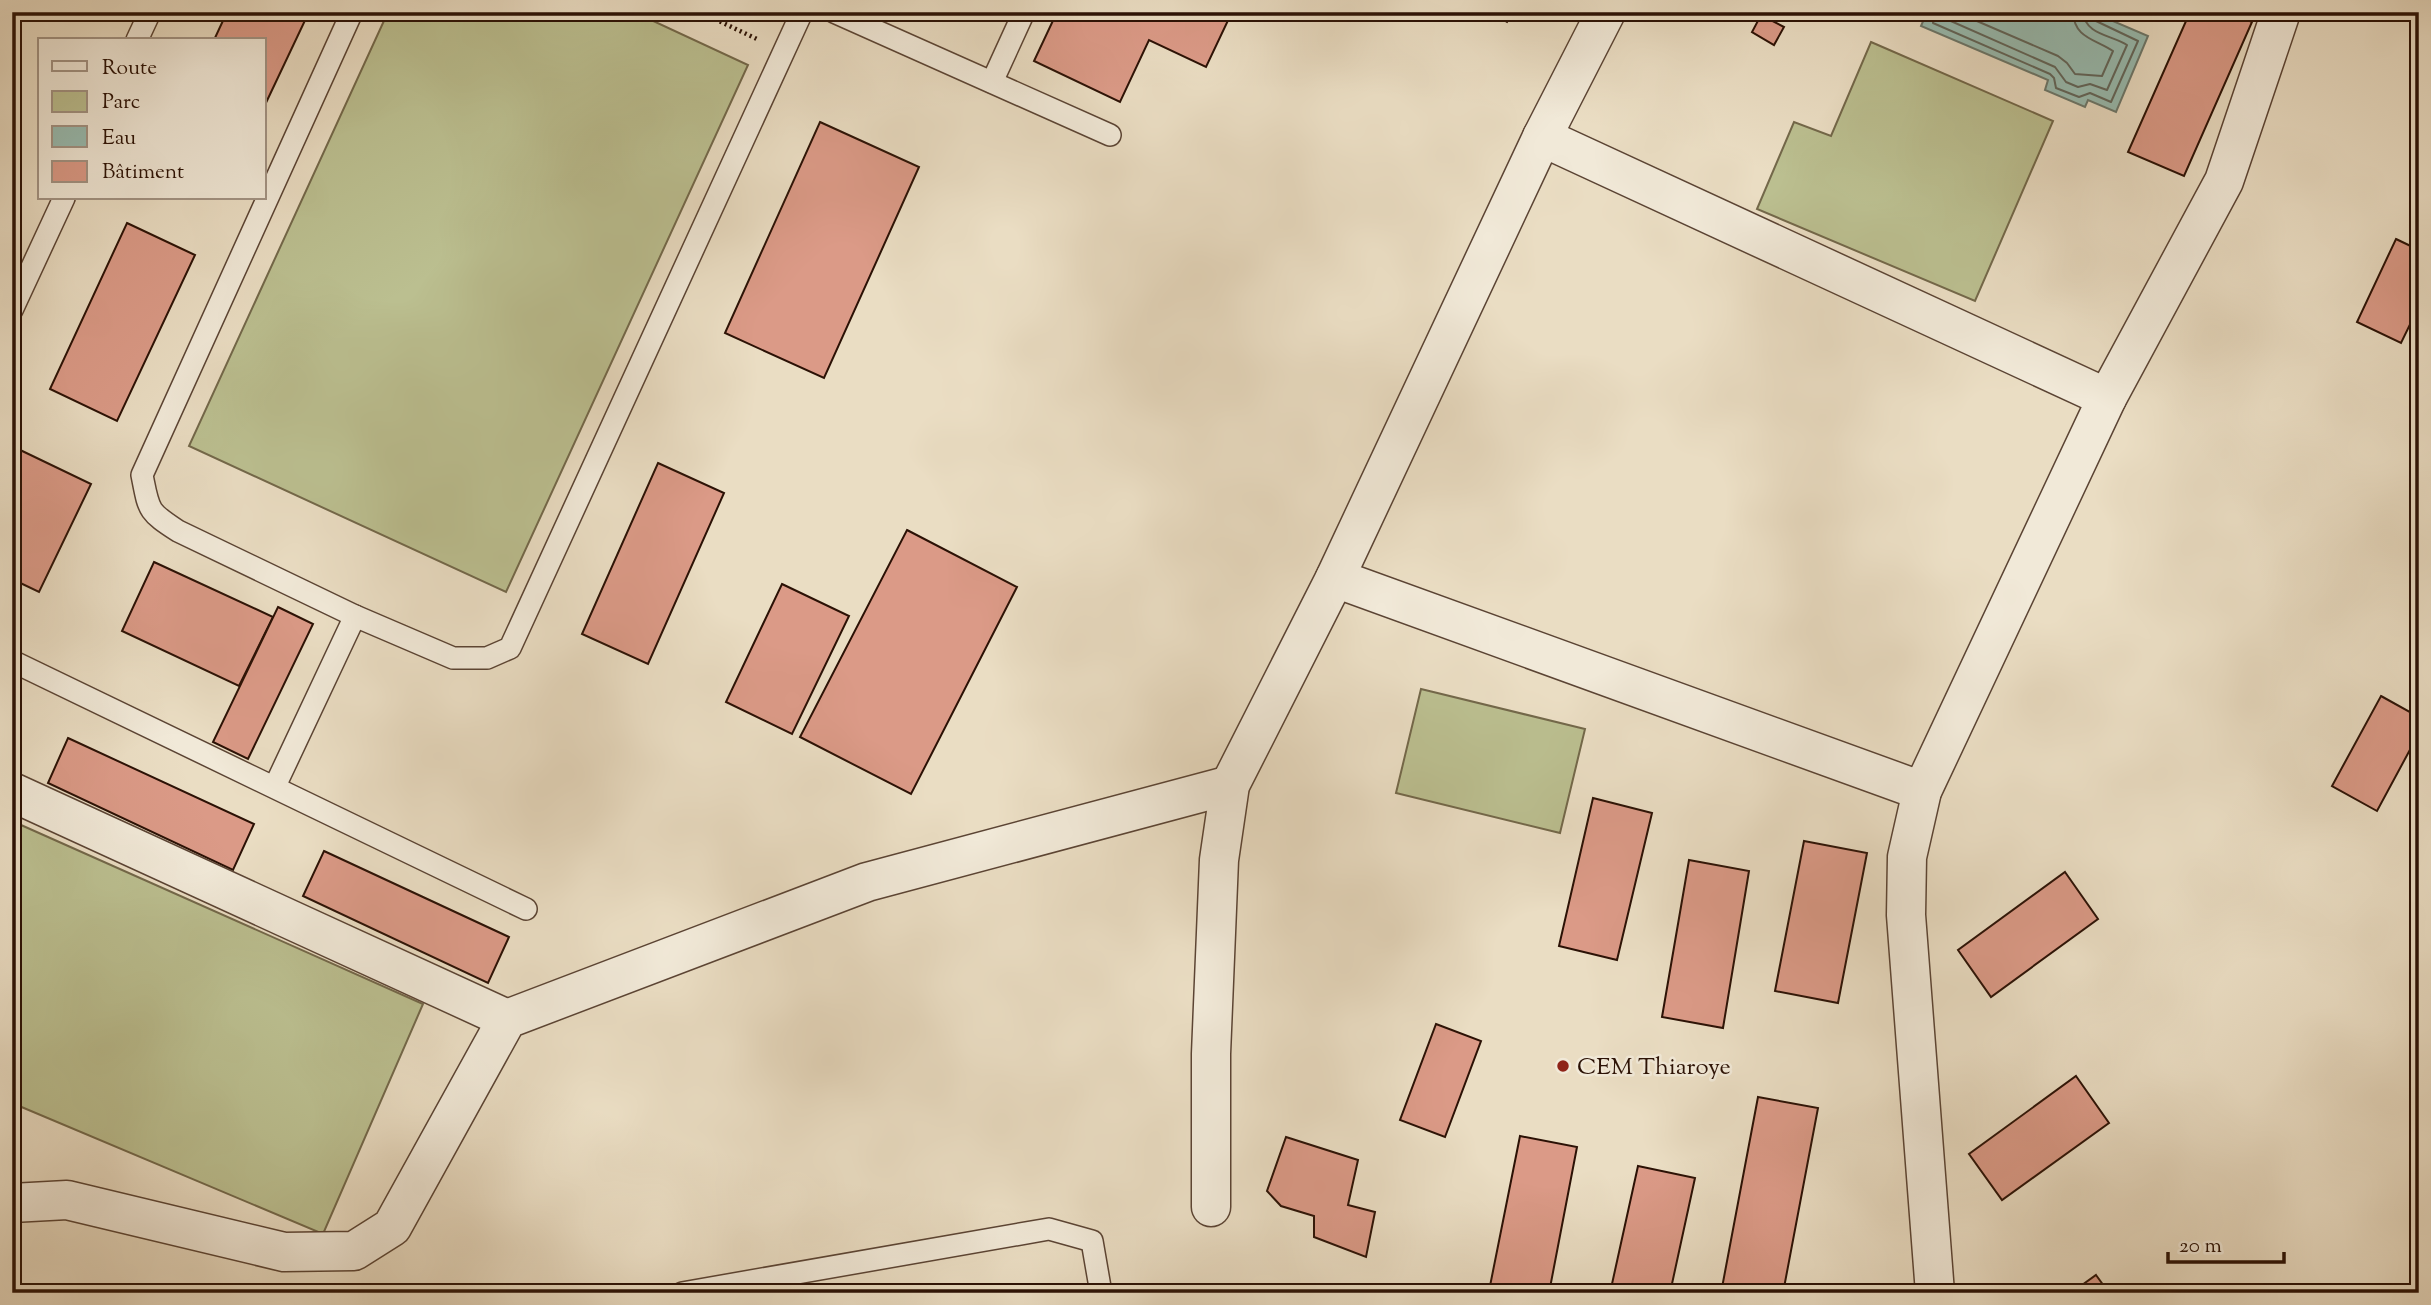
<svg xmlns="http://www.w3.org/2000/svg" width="2431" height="1305" viewBox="0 0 2431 1305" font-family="'Sorts Mill Goudy',serif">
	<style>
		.green { fill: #bbbf90; stroke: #73684a; stroke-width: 2 }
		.water { fill: #98bcb1; stroke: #6c786c; stroke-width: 2 }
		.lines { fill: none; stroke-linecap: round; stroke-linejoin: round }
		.shore { stroke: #62665b; stroke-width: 2 }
		.building { fill: #db9a87; stroke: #2b1105; stroke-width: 2 }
		.service-casing { stroke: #5b4434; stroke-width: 24 }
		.minor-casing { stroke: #5b4434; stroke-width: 41 }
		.path { stroke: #2b1105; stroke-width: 4.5; stroke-dasharray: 2 3.5; stroke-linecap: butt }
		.service { stroke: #f1e9d8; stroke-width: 21 }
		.minor { stroke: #f1e9d8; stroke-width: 38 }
		.poi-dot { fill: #8f2418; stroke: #f1e9d8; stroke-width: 2.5 }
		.labels { text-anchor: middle; stroke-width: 5; stroke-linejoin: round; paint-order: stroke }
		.poi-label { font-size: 24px; fill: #2b1105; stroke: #f1e9d8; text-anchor: start }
	</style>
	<rect width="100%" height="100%" fill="#eaddc3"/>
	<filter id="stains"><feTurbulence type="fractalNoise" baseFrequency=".00286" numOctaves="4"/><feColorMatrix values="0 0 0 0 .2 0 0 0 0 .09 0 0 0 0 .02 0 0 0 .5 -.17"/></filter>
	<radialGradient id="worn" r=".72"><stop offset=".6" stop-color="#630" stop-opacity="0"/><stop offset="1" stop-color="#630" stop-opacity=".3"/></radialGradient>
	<g class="green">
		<path d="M388,12H634L748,65L506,592L189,446Z"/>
		<path d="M1871,42L2053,121L1975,301L1757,209L1794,122L1831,136Z"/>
		<path d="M1421,689L1585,729L1560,833L1396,793Z"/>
		<path d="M12,821L423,1004L323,1234L12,1103Z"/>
	</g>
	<path class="water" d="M1927,12H2092L2148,36L2116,112L2088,100L2085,107L2045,90L2048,80L1921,26Z"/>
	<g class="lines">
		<g class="shore">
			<path d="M1933,12V23L2050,74L2054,78L2056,88L2079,97L2090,93L2111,102L2138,41L2096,21L2092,12"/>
			<path d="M1941,12L1944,18L2055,67L2066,82L2078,87L2090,84L2107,90L2127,45C2112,35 2085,35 2083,12"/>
			<path d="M1956,12L2058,56L2067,63L2075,74L2102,76L2113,51C2095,39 2074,38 2073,12"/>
		</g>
	</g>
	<g class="building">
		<path d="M227,12H309L264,107V40H214Z"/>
		<path d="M1057,12H1232L1206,67L1149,40L1120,102L1034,61Z"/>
		<path d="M1490,12H1513L1507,22Z"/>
		<path d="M2190,12H2231L2252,22L2184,176L2128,152Z"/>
		<path d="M1761,15L1784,27L1774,45L1752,32Z"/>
		<path d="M820,122L919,167L824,378L725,333Z"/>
		<path d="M127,223L195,255L117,421L50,389Z"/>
		<path d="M2396,239L2419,250V306L2401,343L2357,322Z"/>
		<path d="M16,448L91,484L39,592L12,579V455Z"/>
		<path d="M658,463L724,493L648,664L582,634Z"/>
		<path d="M907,530L1017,587L911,794L800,737Z"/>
		<path d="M154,562L273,617L239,686L122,631Z"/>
		<path d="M782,584L849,616L792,734L726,702Z"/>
		<path d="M278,607L313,624L248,759L213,742Z"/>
		<path d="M2381,696L2419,717V733L2377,811L2332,786Z"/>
		<path d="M68,738L254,824L233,870L48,783Z"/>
		<path d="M1593,798L1652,813L1617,960L1559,946Z"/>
		<path d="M1804,841L1867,853L1838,1003L1775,991Z"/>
		<path d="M324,851L509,937L488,983L303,896Z"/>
		<path d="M1689,860L1749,871L1723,1028L1662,1017Z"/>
		<path d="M2065,872L2098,919L1991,997L1958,950Z"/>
		<path d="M1436,1024L1481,1041L1445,1137L1400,1120Z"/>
		<path d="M2076,1076L2109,1123L2002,1200L1969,1154Z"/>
		<path d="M1758,1097L1818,1108L1783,1293H1721Z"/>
		<path d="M1520,1136L1577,1147L1549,1293L1489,1291Z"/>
		<path d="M1286,1137L1358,1160L1348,1205L1375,1212L1366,1257L1314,1237V1216L1281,1206L1267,1191Z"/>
		<path d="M1638,1166L1695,1178L1670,1293H1610Z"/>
		<path d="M2096,1275L2109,1293H2071Z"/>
	</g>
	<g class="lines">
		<g class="service-casing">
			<g id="service">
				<path d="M834,12L1110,135"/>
				<path d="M137,40L150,12"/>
				<path d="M992,82L1024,12"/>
				<path d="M12,310L64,198"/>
				<path d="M355,616L453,658H487L510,648L802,12"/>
				<path d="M12,661L526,909"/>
				<path d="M275,786L355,616L178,531C147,511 149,510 142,475L352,12"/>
				<path d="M682,1293L1049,1229L1092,1241L1101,1293"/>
			</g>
		</g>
		<g class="minor-casing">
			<g id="minor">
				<path d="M1542,137L2107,398"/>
				<path d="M1335,578L1922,791"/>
				<path d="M12,792L507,1019"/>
				<path d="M12,1203L67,1200L284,1252L354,1251L392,1227L507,1019L867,882L1230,785"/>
				<path d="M1211,1207V1054L1219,860L1230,785L1335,578L1542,137L1606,12"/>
				<path d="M1935,1293L1906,915L1907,857L1922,791L2107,398L2224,181L2281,12"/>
			</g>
		</g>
		<path class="path" d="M700,12L759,40"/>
		<use href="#service" class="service"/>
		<use href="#minor" class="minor"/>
	</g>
	<circle class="poi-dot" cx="1563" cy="1066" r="7"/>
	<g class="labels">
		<g class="poi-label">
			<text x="1577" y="1074">CEM Thiaroye</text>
		</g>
	</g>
	<rect width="2431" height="1305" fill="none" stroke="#eaddc3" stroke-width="42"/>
	<rect x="14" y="14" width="2403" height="1277" fill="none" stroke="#2b1105" stroke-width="3.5"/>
	<rect x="21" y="21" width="2389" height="1263" fill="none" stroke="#2b1105" stroke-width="2"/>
	<rect x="38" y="38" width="228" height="161" fill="#f1e9d8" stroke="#a29384" stroke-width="2"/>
	<rect x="52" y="61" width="35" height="10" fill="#f1e9d8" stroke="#a29384" stroke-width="2"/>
	<text x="102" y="74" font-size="21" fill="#2b1105">Route</text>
	<rect x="52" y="91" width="35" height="21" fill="#bbbf90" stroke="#a29384" stroke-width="2"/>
	<text x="102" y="108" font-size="21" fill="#2b1105">Parc</text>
	<rect x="52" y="126" width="35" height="21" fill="#98bcb1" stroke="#a29384" stroke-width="2"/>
	<text x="102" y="144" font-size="21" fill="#2b1105">Eau</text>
	<rect x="52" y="161" width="35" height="21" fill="#db9a87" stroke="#a29384" stroke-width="2"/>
	<text x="102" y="178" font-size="21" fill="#2b1105">Bâtiment</text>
	<path d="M2168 1252v10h116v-10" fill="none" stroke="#2b1105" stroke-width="3.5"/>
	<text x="2179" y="1252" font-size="21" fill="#2b1105" stroke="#f1e9d8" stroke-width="5" paint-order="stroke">20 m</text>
	<rect width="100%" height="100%" filter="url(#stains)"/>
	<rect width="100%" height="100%" fill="url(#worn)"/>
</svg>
